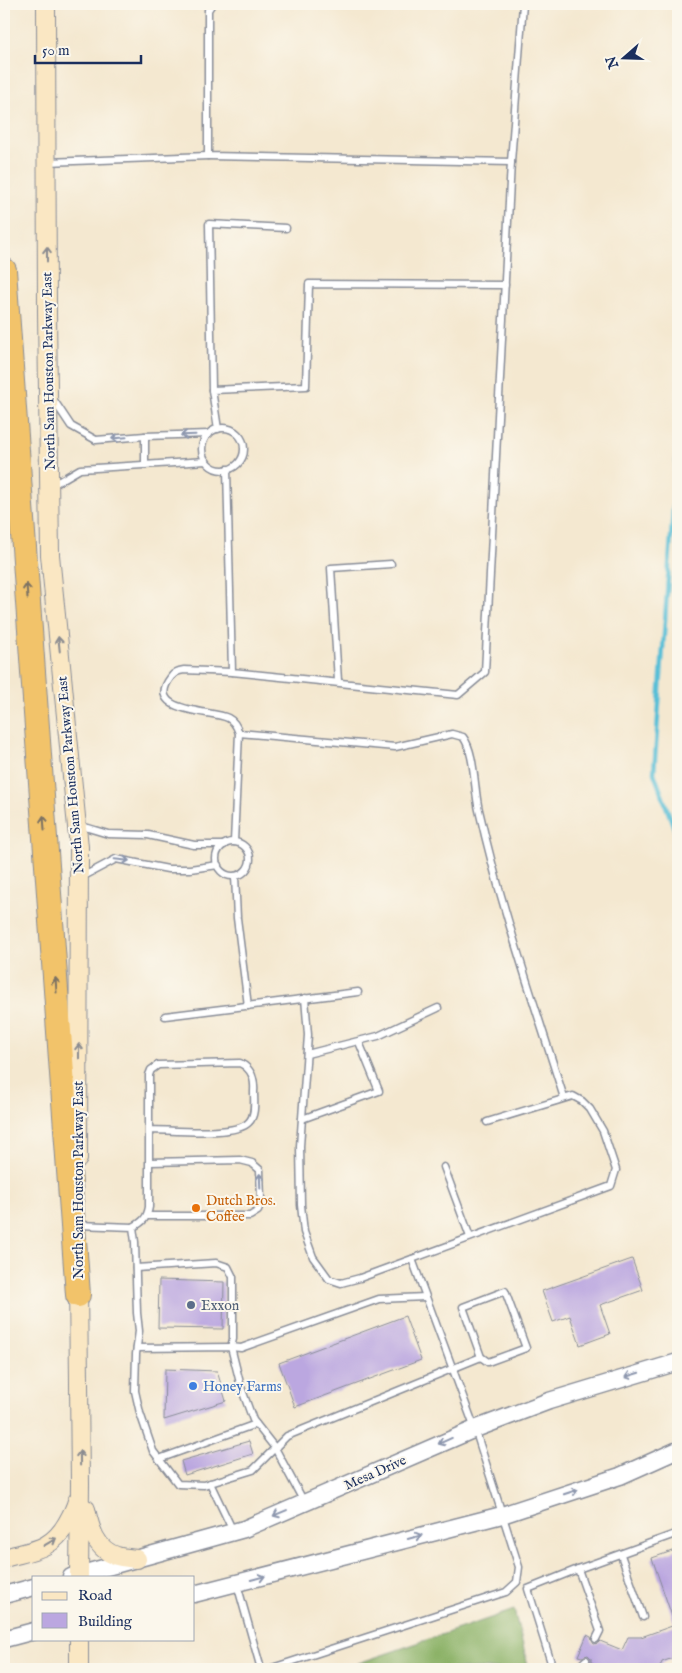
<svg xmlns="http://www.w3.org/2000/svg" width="682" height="1673" viewBox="0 0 682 1673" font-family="'IM FELL English',serif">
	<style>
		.forest { fill: #8cb267; stroke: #547062 }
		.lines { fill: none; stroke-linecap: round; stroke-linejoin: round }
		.stream { stroke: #59bfd7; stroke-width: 4.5 }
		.building { fill: #bba7e0 }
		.service-casing { stroke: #888c97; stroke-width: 9 }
		.tertiary-casing { stroke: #888c97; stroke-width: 19 }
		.secondary-casing { stroke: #888c97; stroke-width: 20 }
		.motorway-casing { stroke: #888c97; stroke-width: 26 }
		.service { stroke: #fff; stroke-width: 6 }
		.tertiary { stroke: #fff; stroke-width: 16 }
		.secondary { stroke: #fae7c3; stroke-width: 18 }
		.motorway { stroke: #f2c36a; stroke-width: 24 }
		.oneway { stroke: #8a8b90 }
		.oneway2 { stroke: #8d97ae }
		.oneway3 { stroke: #7c7263 }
		.food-dot { fill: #e8710a; stroke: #fbf7ec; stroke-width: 2 }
		.service-dot { fill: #5c6f8a; stroke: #fbf7ec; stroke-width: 2 }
		.shop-dot { fill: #3f7fe0; stroke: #fbf7ec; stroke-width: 2 }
		.labels { text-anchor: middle; stroke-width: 4; stroke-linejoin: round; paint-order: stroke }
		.street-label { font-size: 14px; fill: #1b2f5e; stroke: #fbf7ec }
		.food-label { font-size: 14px; fill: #c56008; stroke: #fbf7ec; text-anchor: start }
		.service-label { font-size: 14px; fill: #4e5e75; stroke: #fbf7ec; text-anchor: start }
		.shop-label { font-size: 14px; fill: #366cbe; stroke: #fbf7ec; text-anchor: start }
	</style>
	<rect width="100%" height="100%" fill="#fbf7ec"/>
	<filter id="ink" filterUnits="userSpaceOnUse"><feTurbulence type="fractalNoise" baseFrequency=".02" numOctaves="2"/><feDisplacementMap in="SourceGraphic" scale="10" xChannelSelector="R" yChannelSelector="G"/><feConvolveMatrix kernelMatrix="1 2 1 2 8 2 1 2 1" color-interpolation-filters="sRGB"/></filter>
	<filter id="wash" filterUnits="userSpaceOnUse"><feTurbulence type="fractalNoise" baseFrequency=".0096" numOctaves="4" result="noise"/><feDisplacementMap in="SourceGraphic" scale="20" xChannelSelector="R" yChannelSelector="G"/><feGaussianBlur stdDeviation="1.12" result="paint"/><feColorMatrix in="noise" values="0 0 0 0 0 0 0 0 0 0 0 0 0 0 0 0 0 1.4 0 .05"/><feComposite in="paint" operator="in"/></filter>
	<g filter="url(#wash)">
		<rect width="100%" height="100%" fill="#f4e8d0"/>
		<path class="forest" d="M514,1610L529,1669H341Z"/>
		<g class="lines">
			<path class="stream" d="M678,440L654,773L678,839"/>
		</g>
		<g id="blocks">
			<g class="building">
				<path d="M632,1259L643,1290L600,1305L610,1334L580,1345L570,1316L553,1322L542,1291Z"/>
				<path d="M159,1280L224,1282L223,1329L158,1328Z"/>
				<path d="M405,1316L421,1360L295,1407L279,1363Z"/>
				<path d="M165,1369L217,1371L226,1401L164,1420Z"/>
				<path d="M249,1441L253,1454L185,1475L181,1461Z"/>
				<path d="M678,1549V1656L662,1662L659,1669H606L591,1662V1658L588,1655L582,1657L578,1656L587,1635L591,1637L592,1641L594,1644L598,1643L600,1641L622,1650L628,1637H641L675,1625L652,1558Z"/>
			</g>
		</g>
	</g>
	<g filter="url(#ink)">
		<use href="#blocks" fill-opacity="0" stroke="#888c97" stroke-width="1"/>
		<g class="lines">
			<g class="service-casing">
				<g id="service">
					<path d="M212,4L208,10V156L511,162L523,4"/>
					<path d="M47,162L208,156"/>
					<path d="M212,390L209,224L286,228"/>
					<path d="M53,399L71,426L96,440L145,436L209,434"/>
					<circle cx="223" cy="449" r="21"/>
					<path d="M218,429L212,390L306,386L309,284L505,285"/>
					<path d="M145,436V465"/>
					<path d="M227,469L232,672L458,695L485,672L511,162"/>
					<path d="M51,486L80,469L206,461"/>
					<path d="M232,672L184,670C178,671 175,672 171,677C143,713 212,710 228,718C234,721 237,727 239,733L234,842"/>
					<path d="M338,681L331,568L391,564"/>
					<path d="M239,733L395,747L452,734L463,737C475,752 474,790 479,810C501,908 534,1002 564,1098"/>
					<path d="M78,825L108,834L148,835L194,845H224"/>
					<circle cx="233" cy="859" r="17"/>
					<path d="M235,876L237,918L248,1006"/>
					<path d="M82,877L116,859L168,869H190L218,865"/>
					<path d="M305,998L308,1035L300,1146L301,1205L304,1232L313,1257L329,1279L341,1283L360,1278L611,1186L616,1170L603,1131L590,1109L582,1101L573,1096L487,1122"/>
					<path d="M165,1016L358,992"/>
					<path d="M307,1054L378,1036L438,1008"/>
					<path d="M302,1119L379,1091L359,1042"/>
					<path d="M444,1167L470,1237"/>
					<path d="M147,1216H250L258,1211L261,1199L260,1170L252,1163L240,1160L150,1162"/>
					<path d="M78,1225L133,1227L135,1242L137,1313L139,1331L136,1354L135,1391L140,1413L153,1451L178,1484L204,1485L253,1470L287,1436L481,1357"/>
					<path d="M133,1227C143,1222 147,1218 149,1207V1075L151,1070L158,1065L240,1063C252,1069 255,1079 254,1092C254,1101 256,1115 249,1122C236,1137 171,1130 150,1130"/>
					<path d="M136,1268L216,1263L228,1267L233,1277V1339L231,1347L241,1348L379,1299L425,1297"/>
					<path d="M505,1291L526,1348L488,1362L481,1357L463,1307Z"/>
					<path d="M137,1348L231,1347L241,1387L253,1420L275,1448L304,1502"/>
					<path d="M159,1459L256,1424"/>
					<path d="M210,1483L233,1531"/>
					<path d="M621,1555L643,1617"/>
					<path d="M578,1569L600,1631L596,1639"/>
					<path d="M237,1584L261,1669"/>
					<path d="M269,1669L506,1592L517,1582L519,1567L475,1429L412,1259"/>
					<path d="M553,1669L528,1589L578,1569L678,1533"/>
					<path d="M576,1669L586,1660"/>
				</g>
			</g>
			<g class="tertiary-casing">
				<g id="tertiary">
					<path d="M71,1577L244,1529L475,1429L549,1401L678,1362"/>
					<path d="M194,1594L502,1515L620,1476L678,1450"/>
					<path d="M4,1595L34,1587"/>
					<path d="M4,1639L34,1631"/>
				</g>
			</g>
			<g class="secondary-casing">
				<g id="secondary">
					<path d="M46,4L47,312L50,555L79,847L78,1159"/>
					<path d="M78,1282L80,1484L79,1577"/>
					<path d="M86,1509C90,1528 96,1550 117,1556C123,1558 131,1558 137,1559"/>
					<path d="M4,1558C32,1550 51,1551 67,1523C71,1516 75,1509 77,1501"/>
					<path d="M79,1669V1639"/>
				</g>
			</g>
			<g class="motorway-casing">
				<path id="motorway" d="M4,270L78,1295"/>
			</g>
			<use href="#service" class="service"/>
			<use href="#tertiary" class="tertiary"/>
			<use href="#secondary" class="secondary"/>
			<use href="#motorway" class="motorway"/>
		</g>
		<defs><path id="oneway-shaft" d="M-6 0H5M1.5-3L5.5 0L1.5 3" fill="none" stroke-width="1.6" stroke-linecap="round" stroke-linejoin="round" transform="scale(1.25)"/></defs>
		<g class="oneway">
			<use href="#oneway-shaft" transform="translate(47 254) rotate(-90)"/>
			<use href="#oneway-shaft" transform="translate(59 644) rotate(-96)"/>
			<use href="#oneway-shaft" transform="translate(79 1051) rotate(-90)"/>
			<use href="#oneway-shaft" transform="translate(80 1458) rotate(-91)"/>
			<use href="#oneway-shaft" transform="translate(50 1542) rotate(-31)"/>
		</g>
		<g class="oneway2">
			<use href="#oneway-shaft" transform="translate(188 435) rotate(178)"/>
			<use href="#oneway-shaft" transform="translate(119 438) rotate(175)"/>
			<use href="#oneway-shaft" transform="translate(122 860) rotate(6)"/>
			<use href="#oneway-shaft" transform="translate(260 1181) rotate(-92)"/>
			<use href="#oneway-shaft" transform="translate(632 1375) rotate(163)"/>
			<use href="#oneway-shaft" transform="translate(445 1441) rotate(156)"/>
			<use href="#oneway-shaft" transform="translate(571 1492) rotate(-18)"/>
			<use href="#oneway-shaft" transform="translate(280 1513) rotate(157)"/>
			<use href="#oneway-shaft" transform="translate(415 1537) rotate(-15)"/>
			<use href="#oneway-shaft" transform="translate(258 1578) rotate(-15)"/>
		</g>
		<g class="oneway3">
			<use href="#oneway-shaft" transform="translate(27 591) rotate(-94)"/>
			<use href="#oneway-shaft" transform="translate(44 823) rotate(-94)"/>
			<use href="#oneway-shaft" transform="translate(56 985) rotate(-94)"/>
		</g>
	</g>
	<circle class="food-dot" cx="196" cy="1208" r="5"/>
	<circle class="service-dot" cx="191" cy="1305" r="5"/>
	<circle class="shop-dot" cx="193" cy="1386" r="5"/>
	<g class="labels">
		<g class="street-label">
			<text transform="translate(48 371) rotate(-91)" y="5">North Sam Houston Parkway East</text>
			<text transform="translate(70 775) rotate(-95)" y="5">North Sam Houston Parkway East</text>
			<text transform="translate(78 1180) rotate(-90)" y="5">North Sam Houston Parkway East</text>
			<text transform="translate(375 1472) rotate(-24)" y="5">Mesa Drive</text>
		</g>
		<g class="food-label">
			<text x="206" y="1205">Dutch Bros.<tspan x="206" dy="16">Coffee</tspan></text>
		</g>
		<g class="service-label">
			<text x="201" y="1310">Exxon</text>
		</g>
		<g class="shop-label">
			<text x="203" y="1391">Honey Farms</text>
		</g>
	</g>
	<rect width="682" height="1673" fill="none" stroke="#fbf7ec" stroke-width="20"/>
	<rect x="32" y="1576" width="162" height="65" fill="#fbf7ec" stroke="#a1a7b3"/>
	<rect x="42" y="1592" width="25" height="8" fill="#fae7c3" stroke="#a1a7b3"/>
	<text x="78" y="1600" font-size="15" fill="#1b2f5e">Road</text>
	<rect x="42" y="1613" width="25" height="15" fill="#bba7e0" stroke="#a1a7b3"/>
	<text x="78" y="1626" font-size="15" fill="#1b2f5e">Building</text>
	<g transform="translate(624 58) rotate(250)" stroke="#fbf7ec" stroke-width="4" paint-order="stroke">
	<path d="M0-4L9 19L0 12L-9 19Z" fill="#1b2f5e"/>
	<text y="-8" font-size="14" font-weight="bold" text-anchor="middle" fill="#1b2f5e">N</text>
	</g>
	<path d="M35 55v8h106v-8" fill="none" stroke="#1b2f5e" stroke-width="2.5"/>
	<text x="42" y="55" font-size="15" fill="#1b2f5e" stroke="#fbf7ec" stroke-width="4" paint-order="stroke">50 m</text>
</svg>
